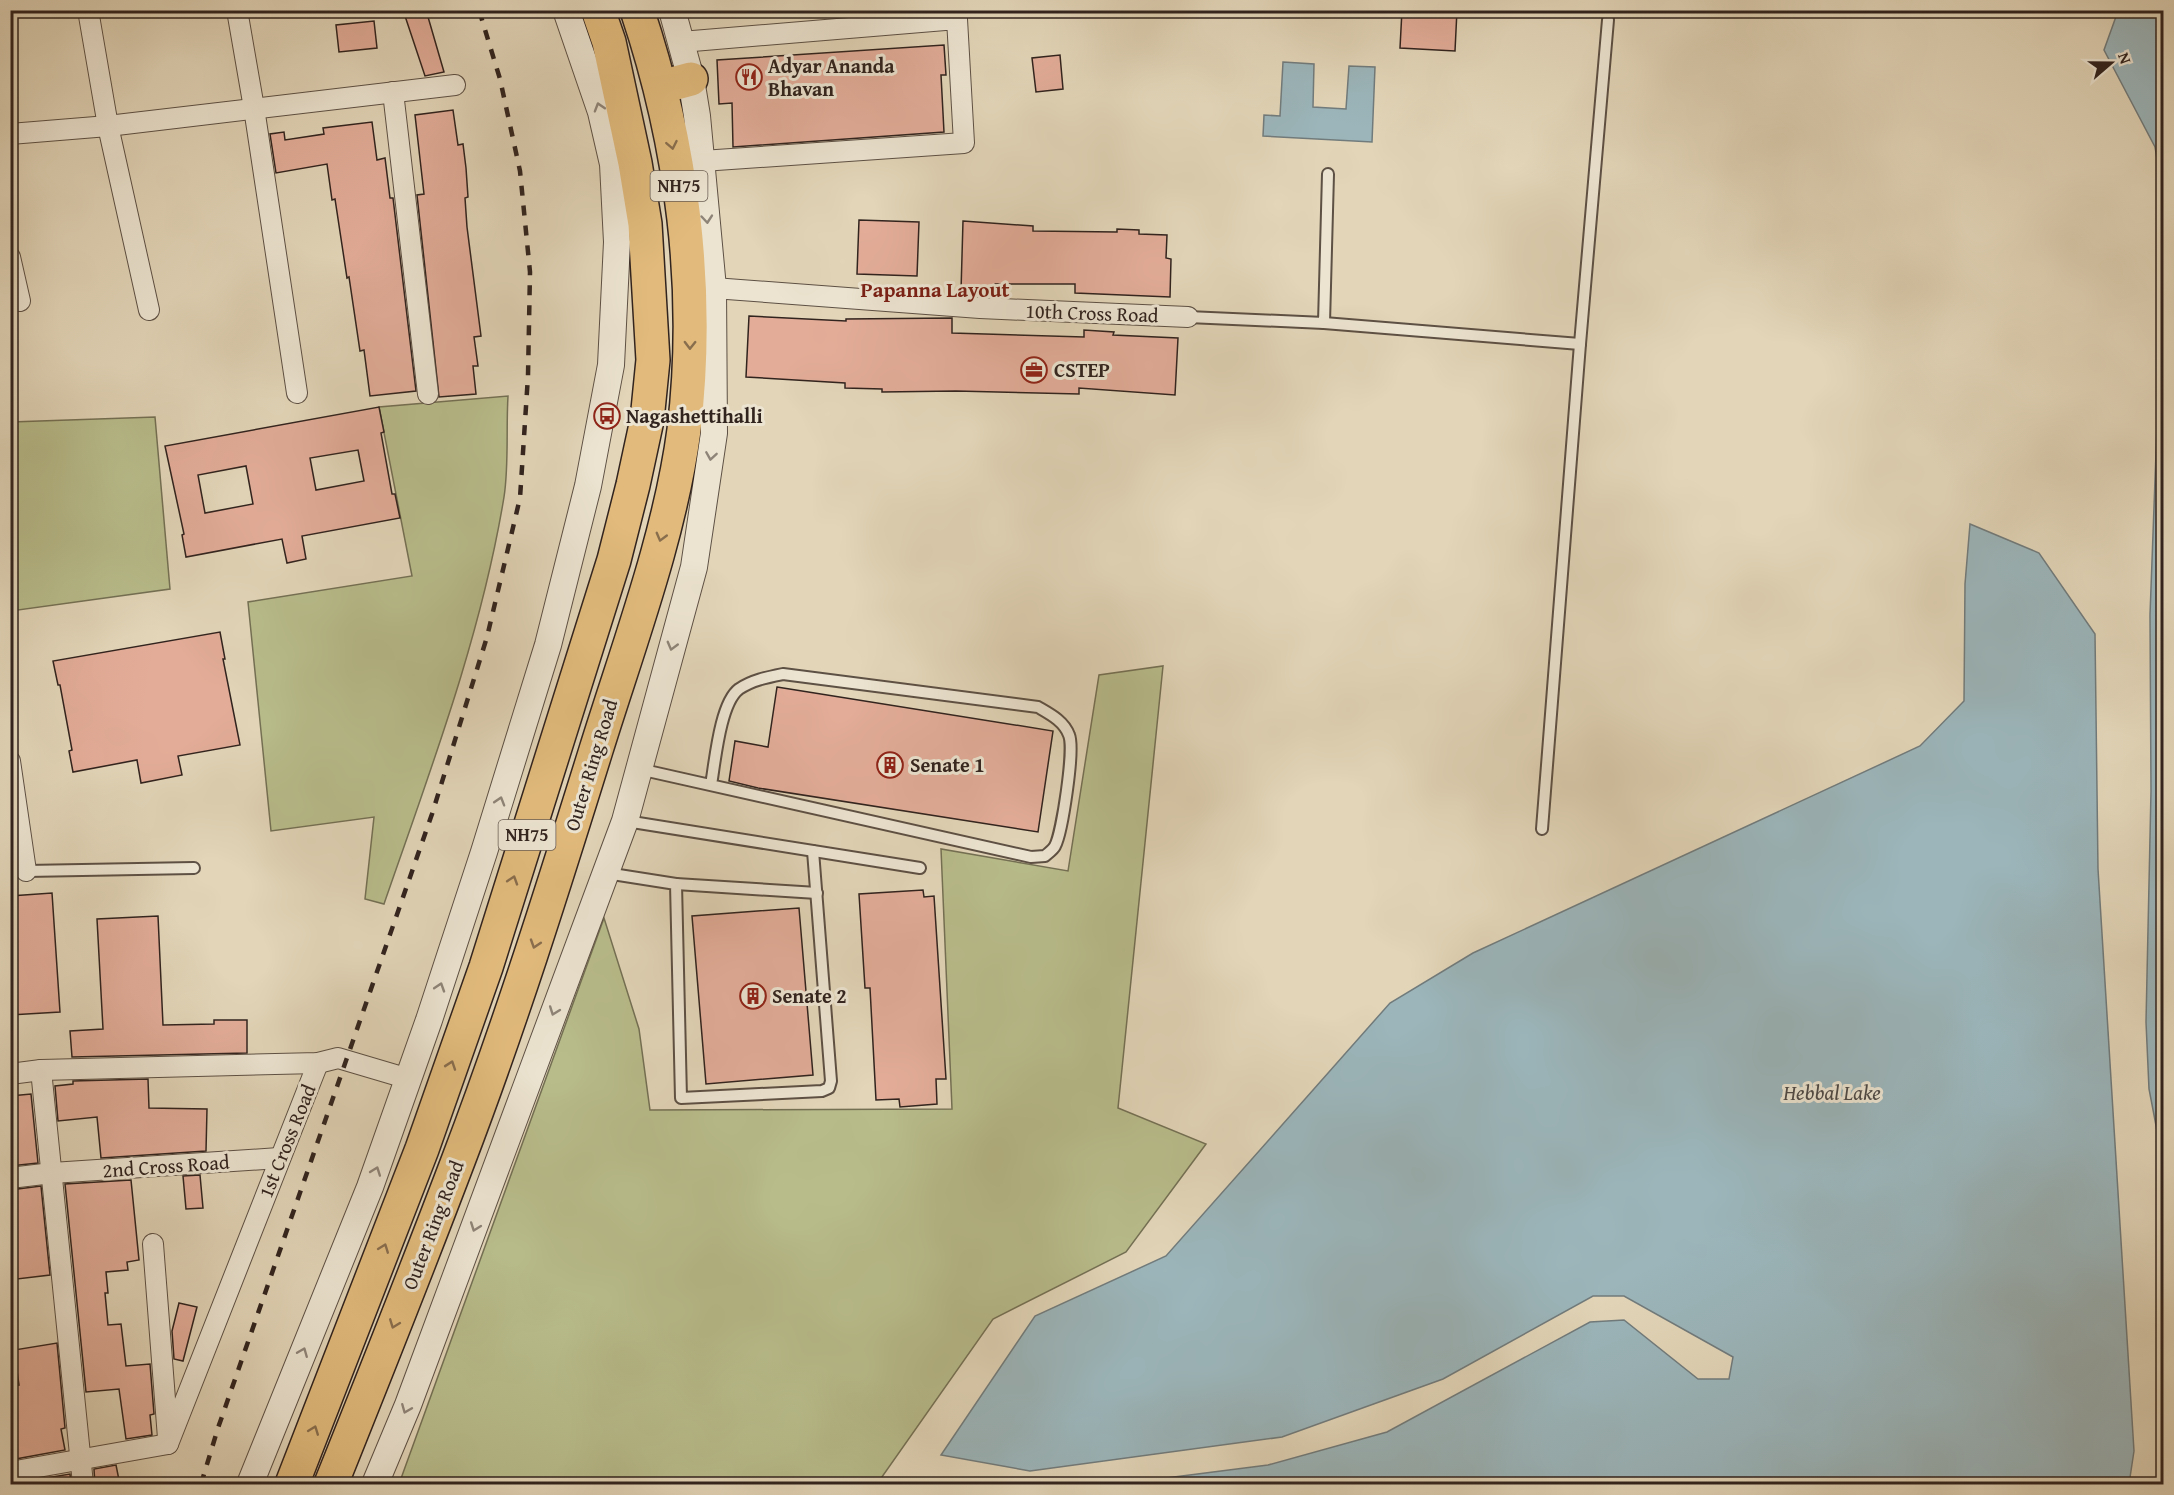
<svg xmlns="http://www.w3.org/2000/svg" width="2174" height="1495" viewBox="0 0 2174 1495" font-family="'Gentium Book Plus',serif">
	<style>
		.green { fill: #b8bc8b; stroke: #747054; stroke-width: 1.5 }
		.water { fill: #9bb5ba; stroke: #717b7c; stroke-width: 1.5 }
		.building { fill: #e2ac98; stroke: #31231e; stroke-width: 1.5; fill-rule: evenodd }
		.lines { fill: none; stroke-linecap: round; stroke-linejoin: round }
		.service-casing { stroke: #5d5044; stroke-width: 14 }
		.minor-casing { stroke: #5d5044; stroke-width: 22 }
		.tertiary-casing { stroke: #5d5044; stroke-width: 28 }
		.trunk-casing { stroke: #31231e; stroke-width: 36 }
		.service { stroke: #ece4d1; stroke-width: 10 }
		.minor { stroke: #ece4d1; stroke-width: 20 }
		.tertiary { stroke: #ece4d1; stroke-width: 26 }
		.trunk { stroke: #e1ba7c; stroke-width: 33 }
		.rail { stroke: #31231e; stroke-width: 4.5; stroke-dasharray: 10 10; stroke-linecap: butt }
		.oneway { stroke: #8e8478 }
		.oneway2 { stroke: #896e4d }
		.labels { text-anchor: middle; stroke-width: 6; stroke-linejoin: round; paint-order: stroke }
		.shield { fill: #ece4d1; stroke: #695d54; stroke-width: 1.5 }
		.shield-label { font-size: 18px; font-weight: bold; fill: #31231e }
		.poi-label { font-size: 20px; font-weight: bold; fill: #31231e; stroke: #ece4d1; text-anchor: start }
		.street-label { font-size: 20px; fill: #31231e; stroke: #ece4d1 }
		.neighbourhood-label { font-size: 21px; font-weight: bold; fill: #7a1f14; stroke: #ece4d1 }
		.water-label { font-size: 21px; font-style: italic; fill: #4c4845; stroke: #ece4d1 }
	</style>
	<rect width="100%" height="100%" fill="#e2d5b8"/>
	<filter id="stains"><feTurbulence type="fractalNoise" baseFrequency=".00333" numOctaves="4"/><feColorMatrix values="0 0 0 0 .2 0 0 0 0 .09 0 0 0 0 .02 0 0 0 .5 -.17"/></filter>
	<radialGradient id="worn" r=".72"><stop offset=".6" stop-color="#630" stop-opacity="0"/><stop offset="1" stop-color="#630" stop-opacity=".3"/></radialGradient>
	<g class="green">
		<path d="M508,396C506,428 509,466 504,497C481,637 430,771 384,904L365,899L374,817L271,831L248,602L412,576L379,407Z"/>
		<path d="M155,417L170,589L11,611V422Z"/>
		<path d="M1163,666L1118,1108L1206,1144L1126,1252L993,1319L877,1484H399L604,918L639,1029L650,1110L952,1109L941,849L1068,871L1099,675Z"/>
	</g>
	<g class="water">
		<path d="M2118,11H2163V195L2155,147L2104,50Z"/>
		<path d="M1283,62L1314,64L1313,107L1346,109L1349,66L1375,67L1372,142L1263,136L1264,115L1280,116Z"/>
		<path d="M2163,264V1162L2149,1089L2146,1022L2151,791L2150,615Z"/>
		<path d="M1970,524L2039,553L2095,634L2098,869L2134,1451L2129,1484H1119L1268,1465L1387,1432L1590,1322L1624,1320L1698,1379H1729L1733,1357L1624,1296H1593L1443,1379L1282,1437L1030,1471L941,1455L1035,1316L1166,1256L1390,1003L1473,953L1920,746L1964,701L1965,584Z"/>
	</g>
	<g class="building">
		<path d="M403,10H426L444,72L425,76Z"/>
		<path d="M1402,10H1457L1455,51L1400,48Z"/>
		<path d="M374,21L377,48L339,52L336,25Z"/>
		<path d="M944,45L946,75H941L944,132L733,147L732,103L719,104L717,60Z"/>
		<path d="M1060,55L1063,89L1036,92L1032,58Z"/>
		<path d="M453,110L458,145L463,144L466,168L468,197L465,198L467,227L481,336L474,337L478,366H473L476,394L439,397L417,195L424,194L415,115Z"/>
		<path d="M372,122L377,160L385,158L390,198H393L416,391L370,396L364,350L360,351L349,277L347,278L335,199L332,200L327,164L276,173L270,134L284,132L285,140L324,134L323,128Z"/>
		<path d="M859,220L919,222L917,276L857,274Z"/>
		<path d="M963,221L1033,226V231L1117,232V229L1139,230V234L1167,235L1166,258L1171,259L1170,297L1075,293V284H995V292L961,291Z"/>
		<path d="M749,316L846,321V319L952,318V333L1084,337V330L1114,332L1113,335L1178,338L1175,395L1079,388V394L956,391L882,392V389L845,388V383L746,377Z"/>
		<path d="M379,407L384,432L381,433L392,494H395L400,518L302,536L306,559L287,563L282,539L186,557L182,535L184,534L165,446ZM358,450L364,481L316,490L310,458ZM246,466L253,504L205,513L198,475Z"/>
		<path d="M220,632L225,659H223L240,745L178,756L182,775L141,783L137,760L73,772L69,751L72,750L60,685H58L53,661Z"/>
		<path d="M777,687L1053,731L1038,832L758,788L729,781L735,741L768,747Z"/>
		<path d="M923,890L924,897L934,896L946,1079H936L937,1104L900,1107L899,1099L876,1100L870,988H865L859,894Z"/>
		<path d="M52,893L60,1012L10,1015V896Z"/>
		<path d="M799,908L813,1075L706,1084L692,916Z"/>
		<path d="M158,916L163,1025L214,1024V1020H247V1053L72,1057L70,1031L103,1029L97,919Z"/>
		<path d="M148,1079L149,1108L207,1109L206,1151L101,1158L97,1117L58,1121L55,1086L73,1084V1081Z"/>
		<path d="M31,1094L38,1163L10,1166V1096Z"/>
		<path d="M200,1175L203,1208L186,1209L183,1176Z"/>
		<path d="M131,1180L139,1260L127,1262L128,1270L106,1272L108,1293H105L108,1325L121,1324L126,1366L150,1364L154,1414L150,1415L152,1435L126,1439L119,1389L86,1392L65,1184Z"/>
		<path d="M41,1186L50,1275L17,1279L10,1230V1190Z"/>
		<path d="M179,1303L197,1307L183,1361L174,1359L172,1331Z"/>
		<path d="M57,1343L65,1428L61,1429L65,1450L10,1460V1386L19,1385L14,1350Z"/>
		<path d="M116,1465L120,1485H95L94,1469Z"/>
		<path d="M70,1474L71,1485H10V1484Z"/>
	</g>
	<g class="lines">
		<g class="service-casing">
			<g id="service">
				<path d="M1188,317L1324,323L1328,174"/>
				<path d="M1324,323L1580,344"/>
				<path d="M639,769L1031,857L1045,856C1048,853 1053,850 1055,846C1062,833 1075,749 1069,735C1064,721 1050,714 1038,707L783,674C768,677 752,680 739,689C720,703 715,762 711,785"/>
				<path d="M626,821L920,868"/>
				<path d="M1542,829L1580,344L1608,20"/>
				<path d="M26,871L194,868"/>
				<path d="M606,873L676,884L681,1098L822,1091L829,1088L831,1081L813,851"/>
				<path d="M676,884L817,893"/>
			</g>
		</g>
		<g class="minor-casing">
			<g id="minor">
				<path d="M88,10L108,126L149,310"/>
				<path d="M237,10L254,108L297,393"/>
				<path d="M681,42L957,19L964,143L702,161"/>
				<path d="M393,92L428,394"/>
				<path d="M10,134L108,126L455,85"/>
				<path d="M10,257L20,301"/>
				<path d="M700,287L980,308L1188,317"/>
				<path d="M10,761L26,871"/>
				<path d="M41,1070L83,1484"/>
				<path d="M10,1074L41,1070L318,1063L338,1058L409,1079"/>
				<path d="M10,1178L52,1173L279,1158"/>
				<path d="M153,1244L168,1438"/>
				<path d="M168,1444L318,1063"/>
				<path d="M10,1472L168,1444"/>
			</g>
		</g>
		<g class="tertiary-casing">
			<g id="tertiary">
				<path d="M250,1484L370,1187L429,1020L484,852L548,645L588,486L611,365L617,242L613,164L601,112L566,10"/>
				<path d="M375,1484L408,1405L625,821L694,567L714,433L713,288L697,116L691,79L672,10"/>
			</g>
		</g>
		<g class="trunk-casing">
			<g id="trunk">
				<path d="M661,87L691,79"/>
				<path d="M292,1484L422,1149L486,967L614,560L633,485L647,420L653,360L645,224L635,163L609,42L598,10"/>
				<path d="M331,1484C374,1377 417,1269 458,1161C510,1025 553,888 596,750C628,647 670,536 684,430C701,289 682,144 637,10"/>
			</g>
		</g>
		<use href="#service" class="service"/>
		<use href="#minor" class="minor"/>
		<use href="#tertiary" class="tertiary"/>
		<use href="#trunk" class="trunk"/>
		<path class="rail" d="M201,1484L218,1428L432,814L487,637L520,498L528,376L530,272L520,171L500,79L479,10"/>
	</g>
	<defs><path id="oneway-chevron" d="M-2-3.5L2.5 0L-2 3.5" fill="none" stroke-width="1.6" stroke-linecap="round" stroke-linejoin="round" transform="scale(1.5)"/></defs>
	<g class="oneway">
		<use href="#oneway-chevron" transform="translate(599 107) rotate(-107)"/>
		<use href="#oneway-chevron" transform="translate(707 219) rotate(85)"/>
		<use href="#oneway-chevron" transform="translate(711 456) rotate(99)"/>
		<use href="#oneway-chevron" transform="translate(672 646) rotate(105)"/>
		<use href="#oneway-chevron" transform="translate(500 801) rotate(-73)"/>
		<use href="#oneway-chevron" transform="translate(440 987) rotate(-72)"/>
		<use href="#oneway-chevron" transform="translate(554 1011) rotate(110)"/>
		<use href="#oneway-chevron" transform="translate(376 1171) rotate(-70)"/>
		<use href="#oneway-chevron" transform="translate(475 1227) rotate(110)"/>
		<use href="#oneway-chevron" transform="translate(303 1352) rotate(-68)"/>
		<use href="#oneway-chevron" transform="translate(406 1409) rotate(112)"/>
	</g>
	<g class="oneway2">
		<use href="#oneway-chevron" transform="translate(672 145) rotate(79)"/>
		<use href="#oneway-chevron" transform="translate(690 345) rotate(91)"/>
		<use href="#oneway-chevron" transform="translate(661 537) rotate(105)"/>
		<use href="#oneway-chevron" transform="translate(513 880) rotate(-72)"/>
		<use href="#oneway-chevron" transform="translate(535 944) rotate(108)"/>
		<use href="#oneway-chevron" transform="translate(451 1065) rotate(-71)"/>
		<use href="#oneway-chevron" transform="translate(384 1248) rotate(-69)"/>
		<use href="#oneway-chevron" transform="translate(394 1324) rotate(111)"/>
		<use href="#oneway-chevron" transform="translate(314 1430) rotate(-69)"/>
	</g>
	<defs>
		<g id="restaurant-ring" transform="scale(1.35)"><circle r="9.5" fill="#ece4d1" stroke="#8f2418" stroke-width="1.5"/><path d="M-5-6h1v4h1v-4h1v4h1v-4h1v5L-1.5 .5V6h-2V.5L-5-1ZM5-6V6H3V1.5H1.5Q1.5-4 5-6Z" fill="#8f2418"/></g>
		<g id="office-ring" transform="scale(1.35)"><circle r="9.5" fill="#ece4d1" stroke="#8f2418" stroke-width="1.5"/><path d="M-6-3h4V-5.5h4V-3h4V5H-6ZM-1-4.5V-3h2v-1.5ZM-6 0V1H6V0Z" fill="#8f2418"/></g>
		<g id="bus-ring" transform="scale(1.35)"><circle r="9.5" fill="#ece4d1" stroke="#8f2418" stroke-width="1.5"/><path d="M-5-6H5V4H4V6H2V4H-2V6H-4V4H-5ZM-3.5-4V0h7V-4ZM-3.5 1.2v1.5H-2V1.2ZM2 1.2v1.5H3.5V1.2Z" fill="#8f2418"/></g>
		<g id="building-ring" transform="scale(1.35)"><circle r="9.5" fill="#ece4d1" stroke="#8f2418" stroke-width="1.5"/><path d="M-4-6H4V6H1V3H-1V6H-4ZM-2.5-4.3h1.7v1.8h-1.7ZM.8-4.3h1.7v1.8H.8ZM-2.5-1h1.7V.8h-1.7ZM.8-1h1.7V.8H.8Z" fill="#8f2418"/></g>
	</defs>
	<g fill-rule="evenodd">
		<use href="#restaurant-ring" x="749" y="77"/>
		<use href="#office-ring" x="1034" y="370"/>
		<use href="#bus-ring" x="607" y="416"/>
		<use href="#building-ring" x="890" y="765"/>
		<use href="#building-ring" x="753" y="996"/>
	</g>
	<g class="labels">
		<g class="shield">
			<rect x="650.5" y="171" width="57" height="30" rx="4.5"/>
			<rect x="498.5" y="820" width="57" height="30" rx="4.5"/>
		</g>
		<g class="shield-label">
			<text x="679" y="192">NH75</text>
			<text x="527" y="841">NH75</text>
		</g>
		<g class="poi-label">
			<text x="768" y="73">Adyar Ananda<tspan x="768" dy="23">Bhavan</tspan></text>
			<text x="1054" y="377">CSTEP</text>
			<text x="626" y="423">Nagashettihalli</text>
			<text x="910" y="772">Senate 1</text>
			<text x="772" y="1003">Senate 2</text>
		</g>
		<g class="street-label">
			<text transform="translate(1092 313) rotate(2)" y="7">10th Cross Road</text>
			<text transform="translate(591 765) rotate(-73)" y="7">Outer Ring Road</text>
			<text transform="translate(287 1141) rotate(-68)" y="7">1st Cross Road</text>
			<text transform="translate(166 1166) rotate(-4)" y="7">2nd Cross Road</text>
			<text transform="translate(433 1225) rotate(-69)" y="7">Outer Ring Road</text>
		</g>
		<g class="neighbourhood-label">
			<text x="935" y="297">Papanna Layout</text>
		</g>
		<g class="water-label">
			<text x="1832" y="1100">Hebbal Lake</text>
		</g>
	</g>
	<rect width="2174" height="1495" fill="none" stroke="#e2d5b8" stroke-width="36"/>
	<rect x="12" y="12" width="2150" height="1471" fill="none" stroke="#31231e" stroke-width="3"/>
	<rect x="18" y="18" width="2138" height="1459" fill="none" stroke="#31231e" stroke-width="1.5"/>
	<g transform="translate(2111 63) rotate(70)" stroke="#ece4d1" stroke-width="4.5" paint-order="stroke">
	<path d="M0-4.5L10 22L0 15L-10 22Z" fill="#31231e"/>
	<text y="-9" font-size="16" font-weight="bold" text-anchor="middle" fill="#31231e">N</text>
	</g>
	<rect width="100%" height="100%" filter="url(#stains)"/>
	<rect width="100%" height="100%" fill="url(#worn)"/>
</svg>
